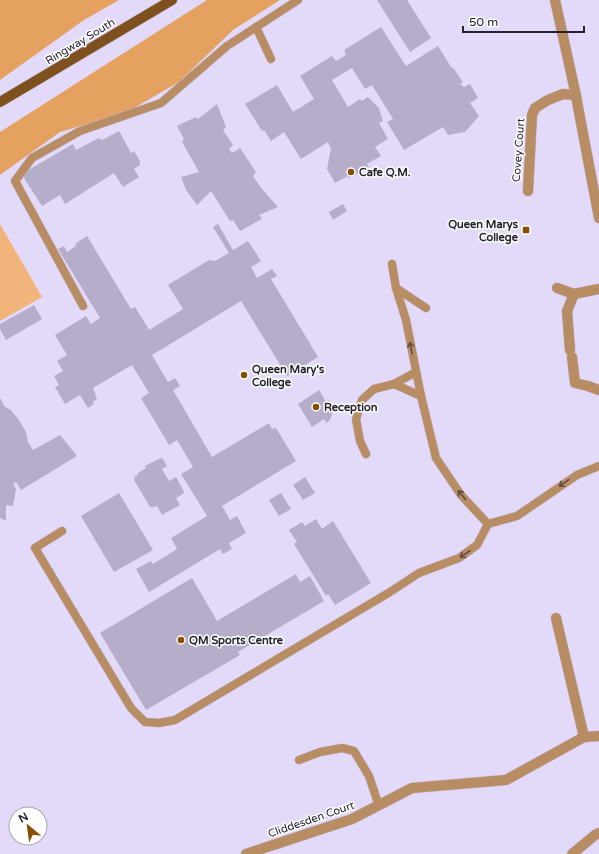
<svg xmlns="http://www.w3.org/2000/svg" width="599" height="854" viewBox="0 0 599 854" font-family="'Varela Round',sans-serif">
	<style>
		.green { fill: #f1b47b }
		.forest { fill: #e4a160 }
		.building { fill: #b6adcb }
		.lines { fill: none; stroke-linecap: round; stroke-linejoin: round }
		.service-casing { stroke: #c1b9d5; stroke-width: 9 }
		.minor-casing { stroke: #c1b9d5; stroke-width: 11 }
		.primary-casing { stroke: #c1b9d5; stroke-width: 11 }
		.service { stroke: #b98d63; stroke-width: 8 }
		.minor { stroke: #b98d63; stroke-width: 10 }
		.primary { stroke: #7e501e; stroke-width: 10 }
		.oneway { stroke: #604c43 }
		.poi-dot { fill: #864d00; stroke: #fff; stroke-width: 1.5 }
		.labels { text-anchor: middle; stroke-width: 3; stroke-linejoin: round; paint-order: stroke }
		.street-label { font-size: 11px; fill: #25212d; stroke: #fff }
		.poi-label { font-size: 11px; font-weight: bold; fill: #25212d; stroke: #fff; text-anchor: start }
	</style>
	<rect width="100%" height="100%" fill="#e3dafa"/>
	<path class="green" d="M0,224L42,297L0,321Z"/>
	<g class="forest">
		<path d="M0,0H119L84,20L0,80Z"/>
		<path d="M207,0H280L233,30L179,82L127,112L60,132L0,175V132Z"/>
	</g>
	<g class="building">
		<path d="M377,0H407L431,38L410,52Z"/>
		<path d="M381,27L406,66L438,46L451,67L454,69L463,82L460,84L464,87L470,84L478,98L470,103L479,116L465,132L448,135L443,127L404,150L387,122L393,119L372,85L365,89L352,68L332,80L348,107L360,99L362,101L368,97L379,108L383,121L379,123L388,139L375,147L381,156L367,164L369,167L349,178L348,176L335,183L327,169L331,148L328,142L301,159L284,132L271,141L264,130L262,131L245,104L277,85L293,112L314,99L300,76L332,56L336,61L346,55L344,50Z"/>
		<path d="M217,104L226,127L223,130L233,145L229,149L232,153L240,148L256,172L253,176L262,189L278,207L259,215L262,219L240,231L233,220L230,221L211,191L197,205L186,190L181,177L199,172L182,142L184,139L177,126L196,117L198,119Z"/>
		<path d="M119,131L131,153L134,151L140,161V165L134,169L139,177L123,187L114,173L65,204L60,195L42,206L24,178L25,172L73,144L76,150L99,138L102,140Z"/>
		<path d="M343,204L347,211L333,220L329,212Z"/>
		<path d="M218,224L233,250L248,241L261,261L251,267L257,278L272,269L277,276L271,279L318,357L287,376L241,301L152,355L168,382L175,378L180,386L173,390L212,457L269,423L272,429L276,428L296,461L222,506L230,520L237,516L246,533L229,543L232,549L223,554L220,549L149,592L136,569L151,561L153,564L177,549L171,538L207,516L181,474L193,467L177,440L169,445L141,398L149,393L132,365L93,388L96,395H95L97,399L93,402L94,404L88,408L80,395L65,404L55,387L59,385L54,376L63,371L57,361L67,355L55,335L86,316L91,324L100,318L58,249L64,246L67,252L76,246L75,244L87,236L131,309L135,307L148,328L145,329V330L148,328L149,330L183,309L168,285L209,260L215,261L229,253L213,227Z"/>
		<path d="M34,305L42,319L6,340L0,329V324Z"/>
		<path d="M319,390L326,402L329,400L332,404L333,410L330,420L326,423L324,419L312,427L298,404Z"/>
		<path d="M0,398L5,407L11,410L19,420L26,432L28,442L33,450L60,435L77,456L21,490L16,482L13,484L16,489L13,506L6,505V521L0,518Z"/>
		<path d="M161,458L163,459L167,466L162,469L169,481L176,477L184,492L183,494L176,498L180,505L162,515L157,506L154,507H150L134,480L135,476L138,475V473L146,468L145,466Z"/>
		<path d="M305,477L315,493L303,500L293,485Z"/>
		<path d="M119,493L153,550L114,572L81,516Z"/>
		<path d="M281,493L291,509L279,516L269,500Z"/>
		<path d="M316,519L322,529L333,521L371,583L335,605L328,594L326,596L294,544L297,542L289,530L302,522L305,526Z"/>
		<path d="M296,574L300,582L310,576L324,601L238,652L240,655L146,710L100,633L192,578L217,621Z"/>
	</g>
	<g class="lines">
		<g class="service-casing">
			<g id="service">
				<path d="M256,27L271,59"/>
				<path d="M392,264L396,288L406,320L421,396L436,458L461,495L488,524"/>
				<path d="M396,288L426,308"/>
				<path d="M83,306L15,181L32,158L80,131L161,103L227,46L298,0"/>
				<path d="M394,384L421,396"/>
				<path d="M366,454L360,441L356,419L362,400L374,389L394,384L416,372"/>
				<path d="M62,531L35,548L131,708L145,722L159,723L175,720L390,592L419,573L459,558L477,545L488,524L517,516L577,475L599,466"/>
				<path d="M299,760L320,752L342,748L354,751L369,776L379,806"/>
			</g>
		</g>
		<g class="minor-casing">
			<g id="minor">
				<path d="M555,0L575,91L599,218"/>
				<path d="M528,191L532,115L535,108L548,100L563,94L576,95"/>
				<path d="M557,288L574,294"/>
				<path d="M570,350L567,311L574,294L599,289"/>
				<path d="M572,357L575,383L588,386L599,390"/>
				<path d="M556,618L584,737"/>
				<path d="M246,854L352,819L412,788L506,780L584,737L599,736"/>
				<path d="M572,854L595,835L599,833"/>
			</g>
		</g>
		<g class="primary-casing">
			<path id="primary" d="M0,102L172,0"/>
		</g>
		<use href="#service" class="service"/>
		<use href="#minor" class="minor"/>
		<use href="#primary" class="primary"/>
	</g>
	<defs><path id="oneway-shaft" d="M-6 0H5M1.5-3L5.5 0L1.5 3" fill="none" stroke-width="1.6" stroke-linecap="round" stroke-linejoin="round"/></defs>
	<g class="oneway">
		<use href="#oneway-shaft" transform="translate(411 348) rotate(-101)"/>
		<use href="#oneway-shaft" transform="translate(564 483) rotate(145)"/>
		<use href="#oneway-shaft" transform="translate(462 495) rotate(-129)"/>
		<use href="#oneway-shaft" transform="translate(465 554) rotate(146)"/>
	</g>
	<g class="poi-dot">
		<circle cx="351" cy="172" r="4"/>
		<rect x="522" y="226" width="8" height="8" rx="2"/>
		<circle cx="244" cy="375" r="4"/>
		<circle cx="316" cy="407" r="4"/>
		<circle cx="181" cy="640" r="4"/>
	</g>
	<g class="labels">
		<g class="street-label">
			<text transform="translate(80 41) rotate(-31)" y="4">Ringway South</text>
			<text transform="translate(518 150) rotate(-86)" y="4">Covey Court</text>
			<text transform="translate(311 819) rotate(-19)" y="4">Cliddesden Court</text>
		</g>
		<g class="poi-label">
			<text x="359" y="176">Cafe Q.M.</text>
			<text x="518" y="228" text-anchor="end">Queen Marys<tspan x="518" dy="13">College</tspan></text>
			<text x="252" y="373">Queen Mary's<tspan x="252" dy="13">College</tspan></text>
			<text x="324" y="411">Reception</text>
			<text x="189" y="644">QM Sports Centre</text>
		</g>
	</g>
	<g transform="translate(28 826) rotate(331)"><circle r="19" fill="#ffffff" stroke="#a8a6ab"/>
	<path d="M0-3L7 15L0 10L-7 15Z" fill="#864d00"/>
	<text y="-6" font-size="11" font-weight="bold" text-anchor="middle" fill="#25212d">N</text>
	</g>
	<path d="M463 26v6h121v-6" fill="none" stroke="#25212d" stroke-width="2"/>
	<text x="469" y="26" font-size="12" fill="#25212d" stroke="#ffffff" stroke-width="3" paint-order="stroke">50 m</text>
</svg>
